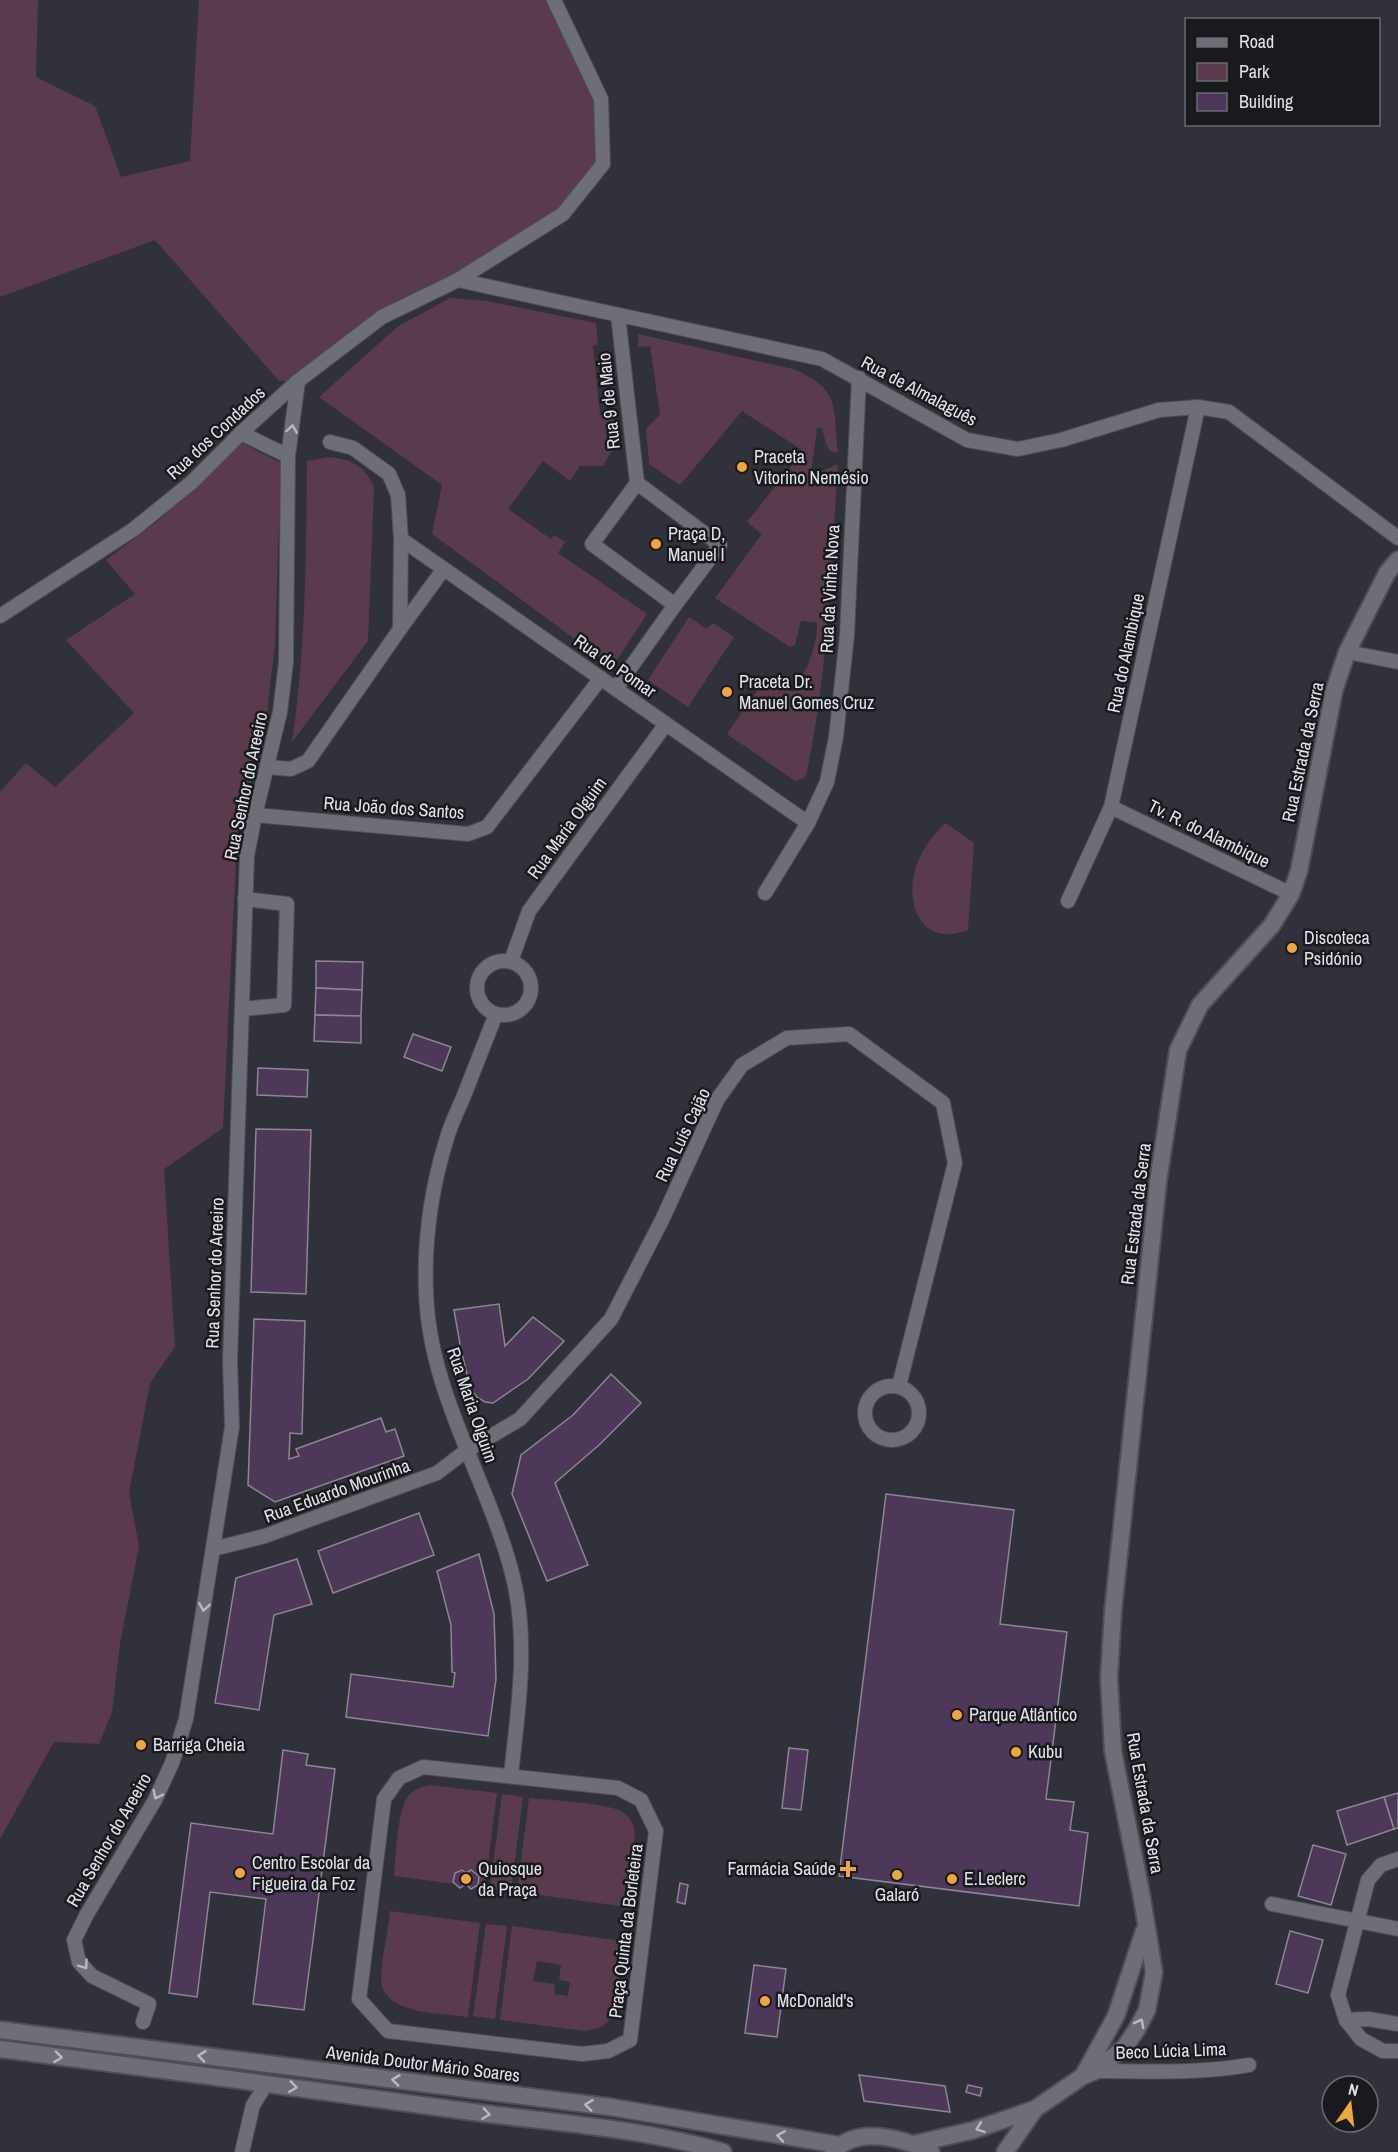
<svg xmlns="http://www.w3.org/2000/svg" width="1398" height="2152" viewBox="0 0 1398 2152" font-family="'Archivo Narrow',sans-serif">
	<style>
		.green { fill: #593b4d; fill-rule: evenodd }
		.building { fill: #4e3859; stroke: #8c8690; stroke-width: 1.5 }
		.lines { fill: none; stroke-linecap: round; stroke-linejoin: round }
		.minor-casing { stroke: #4e4e56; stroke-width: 16 }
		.tertiary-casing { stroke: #4e4e56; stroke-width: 20 }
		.secondary-casing { stroke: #4e4e56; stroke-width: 20 }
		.minor { stroke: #6e6e79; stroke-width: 14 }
		.tertiary { stroke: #6e6e79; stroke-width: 16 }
		.secondary { stroke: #6e6e79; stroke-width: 16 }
		.oneway { stroke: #babac2 }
		.poi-dot { fill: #f0a63f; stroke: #191a1e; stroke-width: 2 }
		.labels { text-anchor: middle; stroke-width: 5; stroke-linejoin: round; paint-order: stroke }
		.street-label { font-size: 18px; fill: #e3e3ea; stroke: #191a1e }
		.poi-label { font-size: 18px; fill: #e3e3ea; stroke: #191a1e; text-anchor: start }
	</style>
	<rect width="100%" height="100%" fill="#31313b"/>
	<g class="green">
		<path d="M0,0H38L36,77L95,106L121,177L190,161L199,0H554L601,99L603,164L563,214L382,317L298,381H279L155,240L0,297Z"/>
		<path d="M450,298L487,301L596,323L598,344L593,346L600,415L614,414L616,444L603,466H580L570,481L543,461L508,509L551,539L554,535L565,542L558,553L647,614L617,660L609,661L598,656L432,534L442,485L319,397L397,327Z"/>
		<path d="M638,334L793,369C841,389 833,407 838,453L830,451L826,444L822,428H817L811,473L822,471L838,464C831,567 828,670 807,772L803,779L795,781L727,734L766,677L793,692C806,673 818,645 817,622L801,621L795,645L790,647L715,598L762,534L747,522L789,469L802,450L742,411L680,485L649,464L646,429L660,415L650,346L638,347Z"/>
		<path d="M242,443L281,463L275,644L266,722L237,838L223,1128L164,1169L175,1347L150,1383L129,1493L139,1546L120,1644L112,1712L99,1744L54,1742L0,1839V792L26,763L55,787L134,713L66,640L135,594L106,560L158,521Z"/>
		<path d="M331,457C354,461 364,465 374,487L368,641L292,742C306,648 306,556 307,461Z"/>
		<path d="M689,617L706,629L713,623L734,637L688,707L648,680Z"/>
		<path d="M945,823L974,843L968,930C961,932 953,935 945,934C914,932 908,894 915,870C920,852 932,836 945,823Z"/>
		<path d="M430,1785L497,1793L485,1888L394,1876C396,1857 397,1816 406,1800C410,1791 420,1787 430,1785Z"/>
		<path d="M502,1794L523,1797L511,1891L490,1889Z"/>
		<path d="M529,1798C550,1800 605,1803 621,1811C630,1816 634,1825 635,1834L627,1907L517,1892Z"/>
		<path d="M390,1911L480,1923L468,2017C443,2013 383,2015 381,1980C381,1959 388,1933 390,1911Z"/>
		<path d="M486,1924L507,1926L495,2019L473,2016Z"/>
		<path d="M512,1926L622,1941C620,1958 618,2008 609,2020C603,2028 593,2030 584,2031L500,2020ZM537,1961L561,1965L559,1980L570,1982L568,1996L554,1994L555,1984L533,1981Z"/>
	</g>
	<g class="building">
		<path d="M316,961L363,962L362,990L316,988Z"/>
		<path d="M316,988L362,990L361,1016L315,1015Z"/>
		<path d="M315,1015L361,1016V1043L314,1041Z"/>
		<path d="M413,1034L451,1047L442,1071L404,1057Z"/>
		<path d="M258,1068L308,1070L307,1097L257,1095Z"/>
		<path d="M256,1129L311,1130L306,1294L251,1292Z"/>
		<path d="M499,1304L505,1346L533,1317L564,1341L528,1379L493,1403L485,1402L478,1398L471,1390L461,1350L454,1310Z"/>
		<path d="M254,1319L305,1321L302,1434L290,1433L289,1459L299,1456L296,1449L381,1418L386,1432L395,1429L404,1456L275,1502L248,1485Z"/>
		<path d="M611,1374L641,1403L599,1445L555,1483L588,1565L547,1581L512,1494L521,1455L573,1415Z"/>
		<path d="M886,1494L1014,1510L1000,1624L1067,1632L1046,1799L1074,1802L1070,1830L1088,1833L1079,1906L839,1876Z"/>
		<path d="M419,1513L434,1555L333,1593L318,1551Z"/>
		<path d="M479,1554L494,1614L496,1679L488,1736L346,1717L351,1674L453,1687L455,1673L452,1672L451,1625L437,1571Z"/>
		<path d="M297,1559L312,1604L274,1615L259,1710L215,1703L236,1578Z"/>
		<path d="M789,1748L808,1750L801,1810L782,1808Z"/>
		<path d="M283,1750L308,1754L306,1765L335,1769L304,2010L253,2004L266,1899L210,1892L197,1997L169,1993L191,1823L273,1834Z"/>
		<path d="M1398,1793V1828L1394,1829L1384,1797Z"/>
		<path d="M1384,1797L1394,1829L1347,1845L1337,1811Z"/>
		<path d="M1313,1845L1346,1854L1331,1905L1298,1896Z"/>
		<path d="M462,1870L466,1873L471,1870L479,1876L478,1885L471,1889L466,1884L460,1888L453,1882L455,1873Z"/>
		<path d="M680,1883L688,1885L685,1904L677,1902Z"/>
		<path d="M1290,1931L1323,1940L1308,1993L1276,1984Z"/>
		<path d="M754,1965L786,1969L777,2037L745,2033Z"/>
		<path d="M859,2075L945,2086L950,2112L864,2101Z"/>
		<path d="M968,2085L982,2088L980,2096L966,2092Z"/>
	</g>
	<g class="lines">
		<g class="minor-casing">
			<g id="minor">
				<path d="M458,280L822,359L967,440L1018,449L1061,440L1159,410L1198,407L1229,412L1398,538"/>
				<path d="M618,315L637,483"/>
				<path d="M241,433L288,456L298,381"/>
				<path d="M637,483L720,545L675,605L592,544Z"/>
				<path d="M401,539L808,823"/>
				<path d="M0,616L134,529L192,482L241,433L298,381L382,317L458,280L563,214L603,164L601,99L554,0"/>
				<path d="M400,629L443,570"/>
				<path d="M1347,652L1398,662"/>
				<path d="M616,688L675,605"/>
				<path d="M267,767L291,769L308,761L400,629L401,539L398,495L389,474L353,448L330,442"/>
				<path d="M1111,807L1291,894"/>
				<path d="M255,815L468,834L487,827L601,678"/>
				<path d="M765,893L808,823L827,782L836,737L847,635L859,378"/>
				<path d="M1068,901L1111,807L1198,407"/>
				<circle cx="504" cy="988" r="27"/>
				<path d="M511,961L529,911L666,724"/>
				<path d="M242,1009L284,1005L287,904L245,899"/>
				<path d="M496,1014C485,1042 474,1070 463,1098C457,1112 450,1126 446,1141C431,1190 424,1241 426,1292C429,1394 489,1481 513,1577C529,1642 518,1710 511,1775"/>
				<circle cx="892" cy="1413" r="27"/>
				<path d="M213,1549L265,1536L437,1473L466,1451L520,1419L611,1319L662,1220L717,1100L742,1065L787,1038L849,1034L943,1103L955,1163L899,1386"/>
				<path d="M423,1767L618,1788L641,1800L656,1831L630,2040L608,2051L582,2054L388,2031L359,1999L384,1799L399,1778Z"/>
				<path d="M1398,1859L1381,1865L1368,1880L1338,1995L1346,2020L1361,2039L1383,2051H1398"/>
				<path d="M1272,1904L1398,1929"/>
				<path d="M1346,2020L1369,2019L1398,2024"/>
				<path d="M143,2022L149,2004L92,1976L79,1962L74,1940L87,1914L155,1800L172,1763L186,1719L232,1427L230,1361L247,856L255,815L280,712L286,662L288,456"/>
				<path d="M1095,2071C1146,2071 1199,2074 1249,2065"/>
				<path d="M242,2152L253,2105L267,2083"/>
			</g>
		</g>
		<g class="tertiary-casing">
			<g id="tertiary">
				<path d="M1083,2076L1116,2016L1144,1931"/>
				<path d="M914,2144L974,2130L1035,2109L1083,2076L1095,2071L1125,2047L1137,2029L1147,2010L1154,1972L1142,1898L1113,1751L1109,1678L1113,1611L1158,1182L1178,1050L1200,1005L1272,925L1291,894L1299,871L1334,691L1347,652L1387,573L1398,560"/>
				<path d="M1005,2152L1035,2109"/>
			</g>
		</g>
		<g class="secondary-casing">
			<g id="secondary">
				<path d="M0,2030L610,2107L839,2145"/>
				<path d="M0,2049C158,2069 315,2090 473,2112C556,2123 643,2128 723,2152"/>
				<path d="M833,2152C857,2125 903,2138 931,2152"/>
			</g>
		</g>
		<use href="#minor" class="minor"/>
		<use href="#tertiary" class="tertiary"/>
		<use href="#secondary" class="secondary"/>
	</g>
	<defs><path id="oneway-chevron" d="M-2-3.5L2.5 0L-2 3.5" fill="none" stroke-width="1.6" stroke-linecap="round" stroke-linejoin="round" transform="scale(1.5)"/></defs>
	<g class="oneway">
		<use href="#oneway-chevron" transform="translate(292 429) rotate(-82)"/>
		<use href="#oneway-chevron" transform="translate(204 1607) rotate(99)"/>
		<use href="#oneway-chevron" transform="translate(157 1795) rotate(116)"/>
		<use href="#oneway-chevron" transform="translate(84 1965) rotate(54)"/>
		<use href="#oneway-chevron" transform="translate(1140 2023) rotate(-62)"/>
		<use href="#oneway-chevron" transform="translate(202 2056) rotate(-173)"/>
		<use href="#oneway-chevron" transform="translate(58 2057) rotate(7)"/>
		<use href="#oneway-chevron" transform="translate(396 2080) rotate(-173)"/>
		<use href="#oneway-chevron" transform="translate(293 2087) rotate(8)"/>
		<use href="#oneway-chevron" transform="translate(589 2105) rotate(-173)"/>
		<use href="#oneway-chevron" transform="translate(486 2114) rotate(8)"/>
		<use href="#oneway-chevron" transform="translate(980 2128) rotate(160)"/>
		<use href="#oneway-chevron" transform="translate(781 2136) rotate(-171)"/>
	</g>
	<g class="poi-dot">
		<circle cx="742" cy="467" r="6"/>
		<circle cx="656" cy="544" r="6"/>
		<circle cx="727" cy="692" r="6"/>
		<circle cx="1292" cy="948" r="6"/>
		<circle cx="957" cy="1715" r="6"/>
		<circle cx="141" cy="1745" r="6"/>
		<circle cx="1016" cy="1752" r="6"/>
		<path d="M845 1860h6v6h6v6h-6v6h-6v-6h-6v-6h6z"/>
		<circle cx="240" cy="1873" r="6"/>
		<circle cx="897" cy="1875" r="6"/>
		<circle cx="466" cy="1879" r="6"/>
		<circle cx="952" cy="1879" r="6"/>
		<circle cx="765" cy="2001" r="6"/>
	</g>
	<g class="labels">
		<g class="street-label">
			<text transform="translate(919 391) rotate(28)" y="6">Rua de Almalaguês</text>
			<text transform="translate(609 401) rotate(-96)" y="6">Rua 9 de Maio</text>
			<text transform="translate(216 433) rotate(-43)" y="6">Rua dos Condados</text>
			<text transform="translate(830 589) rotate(-87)" y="6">Rua da Vinha Nova</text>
			<text transform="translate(1126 653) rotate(-78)" y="6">Rua do Alambique</text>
			<text transform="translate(615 666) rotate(35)" y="6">Rua do Pomar</text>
			<text transform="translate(1303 752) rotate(-78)" y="6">Rua Estrada da Serra</text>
			<text transform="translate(246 786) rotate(-78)" y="6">Rua Senhor do Areeiro</text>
			<text transform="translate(394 808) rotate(4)" y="6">Rua João dos Santos</text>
			<text transform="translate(567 828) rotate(-54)" y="6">Rua Maria Olguim</text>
			<text transform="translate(1209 834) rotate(26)" y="6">Tv. R. do Alambique</text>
			<text transform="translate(683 1135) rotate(-64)" y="6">Rua Luís Cajão</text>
			<text transform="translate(1136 1214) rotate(-83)" y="6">Rua Estrada da Serra</text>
			<text transform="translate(215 1273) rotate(-88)" y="6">Rua Senhor do Areeiro</text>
			<text transform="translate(472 1405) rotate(71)" y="6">Rua Maria Olguim</text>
			<text transform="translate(337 1491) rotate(-20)" y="6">Rua Eduardo Mourinha</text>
			<text transform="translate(1145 1803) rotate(80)" y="6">Rua Estrada da Serra</text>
			<text transform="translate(109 1840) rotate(-60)" y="6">Rua Senhor do Areeiro</text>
			<text transform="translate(626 1931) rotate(-83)" y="6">Praça Quinta da Borleteira</text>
			<text transform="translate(1171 2051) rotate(-2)" y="6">Beco Lúcia Lima</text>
			<text transform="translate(423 2064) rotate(7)" y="6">Avenida Doutor Mário Soares</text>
		</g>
		<g class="poi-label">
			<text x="754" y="463">Praceta<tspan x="754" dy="21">Vitorino Nemésio</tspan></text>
			<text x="668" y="540">Praça D,<tspan x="668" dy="21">Manuel I</tspan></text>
			<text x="739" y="688">Praceta Dr.<tspan x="739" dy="21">Manuel Gomes Cruz</tspan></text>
			<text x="1304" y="944">Discoteca<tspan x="1304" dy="21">Psidónio</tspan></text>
			<text x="969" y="1721">Parque Atlântico</text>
			<text x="153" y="1751">Barriga Cheia</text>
			<text x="1028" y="1758">Kubu</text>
			<text x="252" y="1869">Centro Escolar da<tspan x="252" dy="21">Figueira da Foz</tspan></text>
			<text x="478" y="1875">Quiosque<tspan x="478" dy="21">da Praça</tspan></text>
			<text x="836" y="1875" text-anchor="end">Farmácia Saúde</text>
			<text x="964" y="1885">E.Leclerc</text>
			<text x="897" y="1901" text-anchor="middle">Galaró</text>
			<text x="777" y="2007">McDonald's</text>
		</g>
	</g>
	<rect x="1185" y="18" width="195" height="108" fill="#191a1e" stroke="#6a6a70" stroke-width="1.5"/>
	<rect x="1197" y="38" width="30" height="9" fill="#6e6e79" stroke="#6a6a70" stroke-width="1.5"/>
	<text x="1239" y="48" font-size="18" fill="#e3e3ea">Road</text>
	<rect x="1197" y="63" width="30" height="18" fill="#593b4d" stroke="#6a6a70" stroke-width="1.5"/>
	<text x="1239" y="78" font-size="18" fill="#e3e3ea">Park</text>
	<rect x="1197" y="93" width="30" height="18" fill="#4e3859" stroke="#6a6a70" stroke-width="1.5"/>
	<text x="1239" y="108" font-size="18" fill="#e3e3ea">Building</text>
	<g transform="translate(1350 2104) rotate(14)"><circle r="28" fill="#191a1e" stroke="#6a6a70" stroke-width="1.5"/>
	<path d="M0-4.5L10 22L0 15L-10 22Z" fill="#f0a63f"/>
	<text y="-9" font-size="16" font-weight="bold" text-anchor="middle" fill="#e3e3ea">N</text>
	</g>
</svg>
